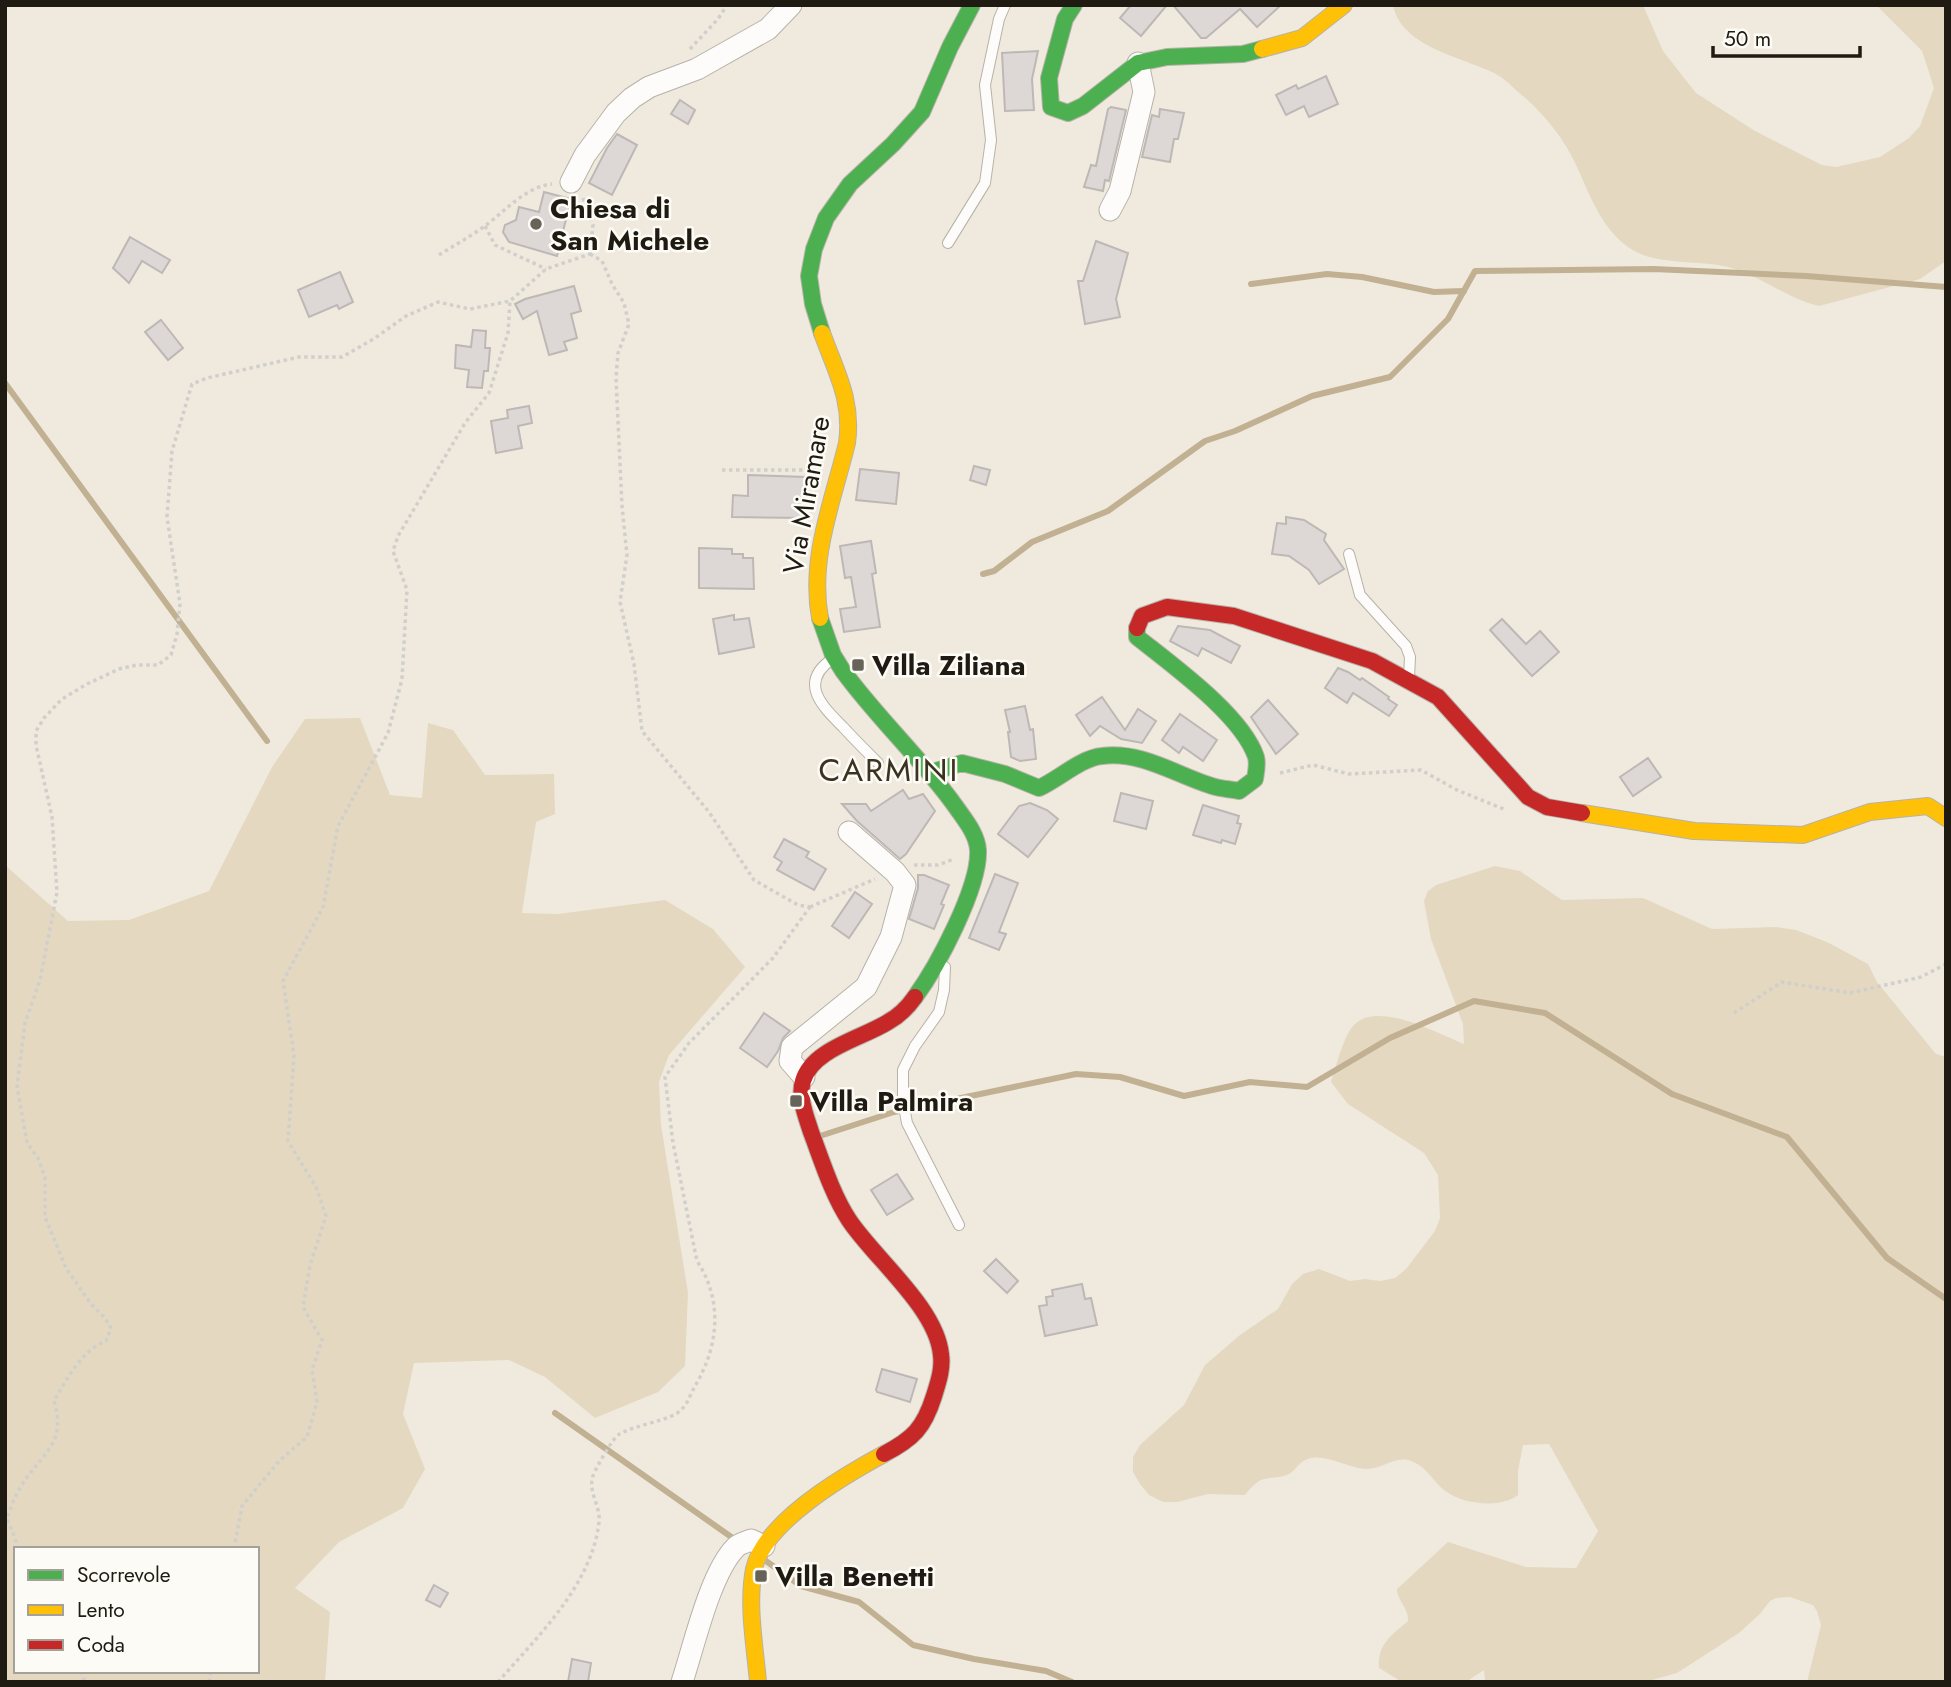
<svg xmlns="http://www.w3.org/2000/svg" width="1951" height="1687" viewBox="0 0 1951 1687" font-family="Jost,sans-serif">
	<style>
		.green { fill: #e4d8c0; fill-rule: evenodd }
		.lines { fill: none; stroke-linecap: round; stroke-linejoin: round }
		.stream { stroke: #c1b192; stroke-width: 6 }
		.building { fill: #ddd7d6; stroke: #bdb8b6; stroke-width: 2 }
		.lane-casing { stroke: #b7b2a9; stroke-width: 12 }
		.street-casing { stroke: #b7b2a9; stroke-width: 23 }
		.fast-casing { stroke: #b7b2a9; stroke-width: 18 }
		.slow-casing { stroke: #b7b2a9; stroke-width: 18 }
		.jam-casing { stroke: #b7b2a9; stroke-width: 18 }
		.path { stroke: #d1cfcb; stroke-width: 3.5; stroke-dasharray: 3.5 3.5; stroke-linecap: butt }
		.lane { stroke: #fdfcfa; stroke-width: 10 }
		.street { stroke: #fdfcfa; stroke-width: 21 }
		.fast { stroke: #4caf50; stroke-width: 16 }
		.slow { stroke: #ffc107; stroke-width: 16 }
		.jam { stroke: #c62828; stroke-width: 16 }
		.poi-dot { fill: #686359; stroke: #fdfbf6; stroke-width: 2.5 }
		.labels { text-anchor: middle; stroke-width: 5; stroke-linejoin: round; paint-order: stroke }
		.poi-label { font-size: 28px; font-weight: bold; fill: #1f1b12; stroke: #fdfbf6; text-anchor: start }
		.street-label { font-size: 28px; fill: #1f1b12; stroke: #fdfbf6 }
		.quarter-label { font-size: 32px; letter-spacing: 2px; fill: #3c3220; stroke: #fdfbf6 }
	</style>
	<rect width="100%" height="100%" fill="#f0eade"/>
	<g class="green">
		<path d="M1393,5H1643L1663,51L1696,93L1755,131L1822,165L1836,167L1880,157L1909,138L1920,126L1934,88L1922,51L1876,5H1946V261L1920,279L1819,306C1788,299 1762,277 1732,268C1701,259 1655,267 1628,247C1592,221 1586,175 1562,140C1552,125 1537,108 1523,96C1514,89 1505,78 1494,73C1462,57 1401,47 1393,5Z"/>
		<path d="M360,718L390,795L422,798L428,723L453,730L485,775L554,774L555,814L536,822L522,913L558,914L665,900L713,929L745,967L669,1055L659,1082L661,1125L688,1293L685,1366L658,1392L595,1418L545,1377L509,1360L414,1363L403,1414L425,1469L403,1508L339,1542L295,1588L330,1612L325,1682H5V865L68,921L129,920L209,891L272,767L305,719ZM16,1549H257V1671H16Z"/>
		<path d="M1495,866L1520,871L1562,900L1643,898L1712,929L1776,927L1796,930L1827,942L1868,964L1877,982L1936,1054L1946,1057V1682H1807L1821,1625L1817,1611L1813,1605L1790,1597L1776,1598L1770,1601L1760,1614L1739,1633L1677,1673L1645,1682H1487L1485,1680L1484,1670L1466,1682H1402L1379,1668C1377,1644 1392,1635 1408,1621C1409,1608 1397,1601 1397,1589L1448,1542L1526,1567L1576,1568L1598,1531L1549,1444L1523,1445L1518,1471V1495C1502,1508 1464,1505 1447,1492C1433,1483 1428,1467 1411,1461C1395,1455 1382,1470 1365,1469C1348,1468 1325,1453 1308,1459C1299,1461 1295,1472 1287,1475C1279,1478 1269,1477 1261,1480C1255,1483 1249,1490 1245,1495L1208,1494L1177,1502H1163L1149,1495L1140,1484L1133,1472V1457L1140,1445L1184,1405L1205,1365L1240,1335L1278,1309L1292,1284L1303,1274L1319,1269L1350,1281L1365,1279L1380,1281L1395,1278L1406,1269L1435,1231L1440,1218L1438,1175L1424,1153L1348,1104L1331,1082C1336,1067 1344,1033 1356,1023C1382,1002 1439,1034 1464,1044L1463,1024L1431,939L1424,901L1428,891L1436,885Z"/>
	</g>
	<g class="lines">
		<g class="stream">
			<path d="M1251,284L1327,274L1362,277L1434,292L1464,291"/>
			<path d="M5,383L267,741"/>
			<path d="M983,574L994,571L1032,542L1108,511L1205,441L1235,431L1312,396L1390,377L1448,319L1475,271L1654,269L1806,276L1946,287"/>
			<path d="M823,1135L894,1112L1076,1074L1120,1077L1184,1096L1250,1082L1307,1087L1390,1038L1474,1001L1545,1013L1672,1094L1787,1137L1887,1258L1946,1299"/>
			<path d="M555,1413L737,1541"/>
			<path d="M766,1561L801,1586L859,1602L913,1645L974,1659L1046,1671L1072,1682"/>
		</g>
	</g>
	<g class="building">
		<path d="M1131,5H1167L1141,36L1120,18Z"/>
		<path d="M1173,5H1281L1257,27L1240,9L1206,38H1201Z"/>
		<path d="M1038,51L1032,79L1034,110L1005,111L1002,53Z"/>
		<path d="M1326,76L1338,104L1309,117L1304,106L1286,115L1276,95L1296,85L1298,89Z"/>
		<path d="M680,100L695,110L688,124L671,114Z"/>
		<path d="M1111,107L1126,110L1109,181L1105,180L1103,191L1084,187L1091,165L1096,166L1108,109Z"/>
		<path d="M1160,109L1184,113L1178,139H1174L1170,162L1142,157L1152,115L1159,117Z"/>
		<path d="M617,134L637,145L612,195L589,183L607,148Z"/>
		<path d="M544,192L571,199L557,256L509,242L503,232L505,225L516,220L519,207L539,212Z"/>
		<path d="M130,237L170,260L162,273L142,261L129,283L113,268Z"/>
		<path d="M1096,241L1128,253L1116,299L1120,317L1085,324L1078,281H1083Z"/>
		<path d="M340,272L353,302L339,309L337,305L309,317L298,290Z"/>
		<path d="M574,286L581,311L571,314L577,338L564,342L567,350L549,355L537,311L523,319L515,304L525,299Z"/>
		<path d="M161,320L183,348L168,360L145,332Z"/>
		<path d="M473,330L486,331L485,348H490L488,371H484L482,388L467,387L469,370L455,368L456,345L471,347Z"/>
		<path d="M529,406L532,423L518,426L522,448L496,453L491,421L508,418L507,410Z"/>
		<path d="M974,466L990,470L986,485L970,480Z"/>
		<path d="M860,469L899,473L896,504L856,500Z"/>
		<path d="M748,475L806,477L805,518L732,517L733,495L748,496Z"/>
		<path d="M1286,517L1304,520L1326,534L1324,540L1344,569L1319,584L1309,570L1289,556L1272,554L1277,523L1286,524Z"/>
		<path d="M871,541L876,573L872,574L880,627L844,632L840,609L856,607L851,577L845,578L840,546Z"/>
		<path d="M699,548L732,549V554H743V558H753L754,589L699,588Z"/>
		<path d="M734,615V620L749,618L754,647L719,654L713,619Z"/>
		<path d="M1502,619L1526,644L1540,631L1559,652L1532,676L1490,630Z"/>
		<path d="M1178,626L1210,630L1240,646L1231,663L1202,648L1198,656L1170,641Z"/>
		<path d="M1338,668L1348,672L1360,680L1362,678L1389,697L1388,699L1397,705L1389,716L1353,693L1347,703L1325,688Z"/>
		<path d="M1102,697L1125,730L1138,709L1156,721L1142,743L1121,739L1100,726L1090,736L1076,715Z"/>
		<path d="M1268,700L1298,734L1276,754L1251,717Z"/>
		<path d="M1025,706L1030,730L1033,729L1036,759L1020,761L1011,757L1008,732H1010L1005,710Z"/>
		<path d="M1180,714L1217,740L1203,761L1183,747L1179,753L1162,740Z"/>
		<path d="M1648,758L1661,777L1633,796L1620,777Z"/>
		<path d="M903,790L909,799L923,794L935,811L906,854L900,859L857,821L842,804H866L871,811Z"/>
		<path d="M1121,793L1153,801L1146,829L1114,821Z"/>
		<path d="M1030,803L1047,810L1058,819L1028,857L998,834L1019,806Z"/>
		<path d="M1203,805L1239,816L1237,823L1241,824L1235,844L1222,840L1221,843L1193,835Z"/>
		<path d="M784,839L809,852L806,857L826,869L814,890L777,870L782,862L774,857Z"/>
		<path d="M995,874L1018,883L999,932L1006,934L999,950L969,938Z"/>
		<path d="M918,875H924L949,885L941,904L944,905L934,929L909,919L918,888Z"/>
		<path d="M855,892L872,904L849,938L832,926Z"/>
		<path d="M764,1013L790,1031L783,1038L778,1051L767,1067L740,1048Z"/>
		<path d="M897,1174L913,1199L887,1215L871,1190Z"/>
		<path d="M996,1259L1018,1281L1007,1293L984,1271Z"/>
		<path d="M1082,1284L1085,1299L1091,1298L1097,1325L1045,1336L1039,1306L1047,1305L1046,1297L1053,1296L1052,1290Z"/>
		<path d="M882,1369L917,1379L910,1402L877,1392L876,1390Z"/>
		<path d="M434,1585L448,1593L440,1607L426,1600Z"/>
		<path d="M572,1659L591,1663L588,1682H568Z"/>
	</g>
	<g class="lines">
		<g class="lane-casing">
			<g id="lane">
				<path d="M948,243L985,183L991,140L985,85L999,19L1005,5"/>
				<path d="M1349,554L1360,595L1406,646L1410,657L1409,678"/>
				<path d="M832,659C798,683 822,706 843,727C854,739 866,751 878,763"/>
				<path d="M945,967L944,990L939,1012L915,1046L903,1070V1101L907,1123L959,1225"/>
			</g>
		</g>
		<g class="street-casing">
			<g id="street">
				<path d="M571,182L585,155L616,113L632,98L649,87L697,69L768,29L791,5"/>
				<path d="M1110,210L1120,191L1144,92L1138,63"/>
				<path d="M804,1077L790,1061L792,1047L866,987L891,937L905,885L895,872L849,832"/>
				<path d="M682,1682C694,1646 710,1573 736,1547C739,1544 746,1542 751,1540L764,1546"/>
			</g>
		</g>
		<g class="fast-casing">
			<g id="fast">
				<path d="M1074,5L1065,19L1049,78L1051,107L1068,113L1083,106L1138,63L1167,57L1243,54L1262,49"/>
				<path d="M822,333L813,304L809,276L814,249L826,218L850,184L893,144L922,112L950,47L972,5"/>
				<path d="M820,618L833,655L843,671C878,719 922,759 956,807C965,820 977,834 978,850C980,887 937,967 915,997"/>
				<path d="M932,772L962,763L1005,774L1039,788C1059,779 1081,758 1102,756C1142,751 1176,775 1212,786C1221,789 1230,789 1239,791L1255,779C1256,772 1258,764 1256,757C1242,715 1172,665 1137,637V628"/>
			</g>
		</g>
		<g class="slow-casing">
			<g id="slow">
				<path d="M1262,49L1302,38L1344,5"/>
				<path d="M820,618C809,558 833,501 847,443C853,400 836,372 822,333"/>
				<path d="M1582,813L1694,831L1803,835L1870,812L1928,806L1946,818"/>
				<path d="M758,1682C755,1646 747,1605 754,1569C764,1522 845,1475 884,1454"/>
			</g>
		</g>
		<g class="jam-casing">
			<g id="jam">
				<path d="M1137,628L1142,616L1167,607L1234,616L1372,661L1438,697L1528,797L1547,807L1582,813"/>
				<path d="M884,1454C913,1439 924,1428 934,1396C938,1383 943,1369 941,1355C937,1308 874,1258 849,1220C832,1194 822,1161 811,1132C806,1116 798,1098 803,1081C812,1049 863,1038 888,1022C899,1016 908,1007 915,997"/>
			</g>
		</g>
		<g class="path">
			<path d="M690,49L718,19L727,5"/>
			<path d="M583,198L593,225L590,254"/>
			<path d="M485,226L495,245L546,269"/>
			<path d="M590,254L602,261L612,284L624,303L629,324L618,353L616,378L622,506L627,555L620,602L634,664L642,731L709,812L754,880L798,905L810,907"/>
			<path d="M439,255C453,246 468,238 482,228C504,213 524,187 552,184"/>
			<path d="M722,470H816"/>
			<path d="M1280,773L1313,765L1349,774L1421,770L1457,790L1506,810"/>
			<path d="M914,865H938L954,859"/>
			<path d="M810,907L875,879"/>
			<path d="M1734,1013L1782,982L1850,993L1921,977L1946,964"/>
			<path d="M19,1549L7,1518C11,1508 14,1497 20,1488C39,1455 68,1445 54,1401C66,1380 82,1350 106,1341L111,1328L105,1318L91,1304L66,1268L45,1217V1177L38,1158L27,1143L17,1086L25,1023L40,980L57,892L52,817L36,745V731L44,718L62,699L87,684L119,669L137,665H158L171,655L177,634L180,604L167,517L172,451L192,384L207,378L299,357H342L375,338L406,316L438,302L470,309L510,301L546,269L590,254"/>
			<path d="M234,1549L242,1506L279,1461L307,1437L317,1402L312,1370L322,1340L303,1307L310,1265L326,1216L316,1187L288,1141L294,1055L283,981L323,907L338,826L388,733L402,679L407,590L393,551L398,536L465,423L489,393L508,333L510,301"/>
			<path d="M81,1671L85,1682"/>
			<path d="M209,1682L211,1671"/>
			<path d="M498,1682C537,1637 592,1585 599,1522C601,1504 585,1490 595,1471C599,1463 612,1440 618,1435C632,1425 672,1421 682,1409C688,1403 691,1393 695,1386C719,1346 723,1300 697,1261L673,1143L665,1077L689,1043L773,958L810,907"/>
		</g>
		<use href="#lane" class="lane"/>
		<use href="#street" class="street"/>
		<use href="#fast" class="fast"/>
		<use href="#slow" class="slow"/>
		<use href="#jam" class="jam"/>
	</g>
	<g class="poi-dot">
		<circle cx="536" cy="224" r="7"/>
		<rect x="851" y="658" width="14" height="14" rx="3.5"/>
		<rect x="789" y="1094" width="14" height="14" rx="3.5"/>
		<rect x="754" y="1569" width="14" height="14" rx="3.5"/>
	</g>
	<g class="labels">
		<g class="poi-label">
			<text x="550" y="218">Chiesa di<tspan x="550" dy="32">San Michele</tspan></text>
			<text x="872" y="675">Villa Ziliana</text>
			<text x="810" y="1111">Villa Palmira</text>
			<text x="775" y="1586">Villa Benetti</text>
		</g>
		<g class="street-label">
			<text transform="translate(806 495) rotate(-80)" y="10">Via Miramare</text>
		</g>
		<g class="quarter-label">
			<text x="889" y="781">CARMINI</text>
		</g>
	</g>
	<rect width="1951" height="1687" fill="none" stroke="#1f1b12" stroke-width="14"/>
	<rect x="14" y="1547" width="245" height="126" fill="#fdfbf6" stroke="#a4a19b" stroke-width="2"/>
	<rect x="28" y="1570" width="35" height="10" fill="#4caf50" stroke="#a4a19b" stroke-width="2"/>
	<text x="77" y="1582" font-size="21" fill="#1f1b12">Scorrevole</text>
	<rect x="28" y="1605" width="35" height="10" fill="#ffc107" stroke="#a4a19b" stroke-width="2"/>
	<text x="77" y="1617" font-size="21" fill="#1f1b12">Lento</text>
	<rect x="28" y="1640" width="35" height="10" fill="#c62828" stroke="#a4a19b" stroke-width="2"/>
	<text x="77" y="1652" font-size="21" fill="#1f1b12">Coda</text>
	<path d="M1713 46v10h147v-10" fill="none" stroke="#1f1b12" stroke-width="3.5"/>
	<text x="1724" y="46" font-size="21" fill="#1f1b12" stroke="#fdfbf6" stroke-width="5" paint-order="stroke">50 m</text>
</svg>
